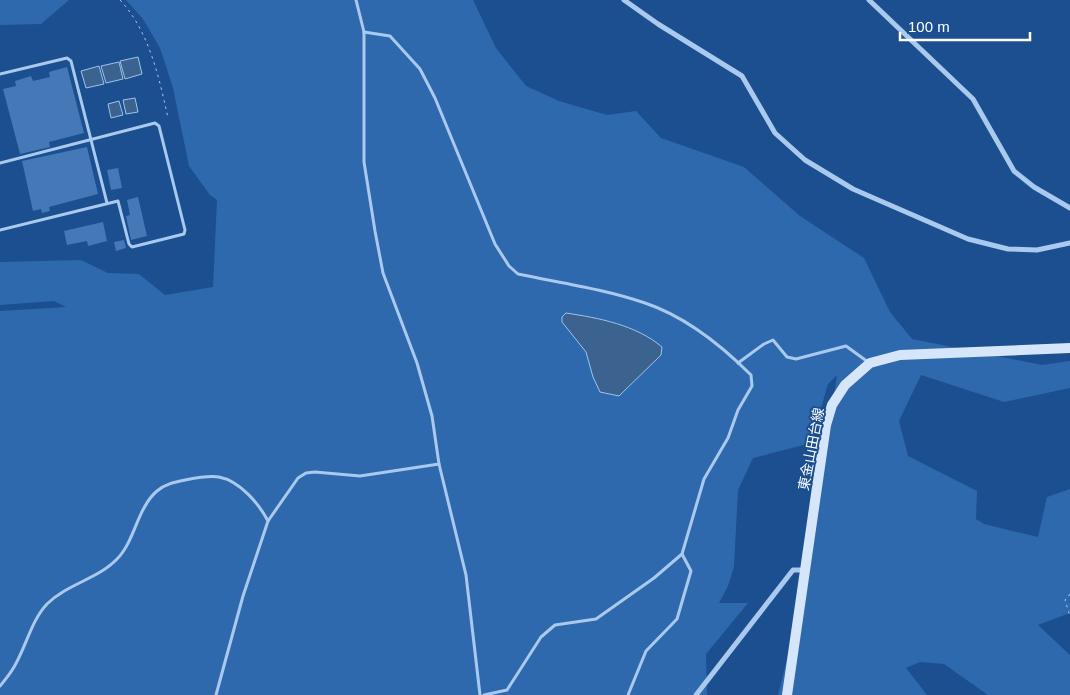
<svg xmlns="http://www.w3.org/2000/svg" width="1070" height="695" viewBox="0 0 1070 695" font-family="Arial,'Noto Sans JP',sans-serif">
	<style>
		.green { fill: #2e69ad }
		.water { fill: #3c6290; stroke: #9cc4f0 }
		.building { fill: #4478b7 }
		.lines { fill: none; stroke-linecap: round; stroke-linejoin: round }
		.path { stroke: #a9c9ee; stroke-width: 1; stroke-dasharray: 2.5 4; stroke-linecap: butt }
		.lane { stroke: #a9c9ee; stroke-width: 3 }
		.street { stroke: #a9c9ee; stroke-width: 5 }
		.secondary { stroke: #d6e6fa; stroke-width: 10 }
		.labels { text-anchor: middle; stroke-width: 4; stroke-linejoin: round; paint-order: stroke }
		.street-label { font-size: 14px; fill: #fff; stroke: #1b4f8f }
	</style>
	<rect width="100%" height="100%" fill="#1b4f8f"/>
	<g class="green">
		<path d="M0,0H69L41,24L0,25Z"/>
		<path d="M126,0H473L496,48L526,86L559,101L607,115L636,111L661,138L744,167L800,216L864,258L890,312L912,339L1042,365L1070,361V388L1004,402L921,375L899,421L908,456L977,491L976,519L984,524L1038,537L1047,497L1070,489V613L1038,625L1070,655V695H988L944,664L920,662L906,668L927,695H778L806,583L837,375L828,384L811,443L753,458L738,490L734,567L728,586L719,603H748L706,654L707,695H0V311L66,307L54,301L0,305V262L81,260L108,273L139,274L165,295L213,287L217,200L210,195L189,166L173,88L160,48L143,19Z"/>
	</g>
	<g class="water">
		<path d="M138,57L142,74L125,79L120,61Z"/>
		<path d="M119,62L123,79L106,83L101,66Z"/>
		<path d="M99,66L104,84L86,88L81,71Z"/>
		<path d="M135,98L138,112L126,114L123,100Z"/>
		<path d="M119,101L123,115L111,118L108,104Z"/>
		<path d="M566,313C599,318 636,325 662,347L661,355L619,396L600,392L593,377L586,352L562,322V317Z"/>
	</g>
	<g class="building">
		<path d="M67,67L84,133L49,142L50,147L20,154L3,89L16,86L15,81L31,76L33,81L50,77L49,72Z"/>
		<path d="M87,147L98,194L49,207L50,211L42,213L41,209L33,211L22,161Z"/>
		<path d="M118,168L122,188L111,190L107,170Z"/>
		<path d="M138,197L147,236L131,240L126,216L130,215L127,200Z"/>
		<path d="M103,222L107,241L88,246L87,241L67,245L64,231Z"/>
		<path d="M124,240L126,248L116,251L114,242Z"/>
	</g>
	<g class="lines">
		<g class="path">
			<path d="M120,0C149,31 159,77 168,118"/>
			<path d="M1070,594L1065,600L1070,616"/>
		</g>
		<g class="lane">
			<path d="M356,0L364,32V162L375,231L383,273L417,363L432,416L439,464L466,575L480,695"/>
			<path d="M364,32L390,36L420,69L435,98L495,244L509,266L518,274C561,283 604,289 645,303C684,316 722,346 751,375L752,386L738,410L728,438L704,479L682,554L654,578L596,619L555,625L541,637L507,690L484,695"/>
			<path d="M0,74L67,58L71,61L107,203"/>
			<path d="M0,163L155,123L159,126L185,230L184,234L132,247L129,244L118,201L0,230"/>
			<path d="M738,363L764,344L773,340L787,357L796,359L846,346L868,362"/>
			<path d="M0,686C5,680 10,674 14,667C26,647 31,621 47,604C67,584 98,579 117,559C135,541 137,508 157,491C165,484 175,482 185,480C195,478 209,475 219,477C240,481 259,504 268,521"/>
			<path d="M216,695L243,596L268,521L298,478L306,473L315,472L360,476L439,464"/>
			<path d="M628,695L646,651L677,619L691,571L682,554"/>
		</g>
		<g class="street">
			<path d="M624,0L658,24L742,76L775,133L805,160L853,189L968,239L1008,249L1037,250L1070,243"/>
			<path d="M869,0L973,99L1014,171L1034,187L1070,208"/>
			<path d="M696,695L793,570H805"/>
		</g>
		<path class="secondary" d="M787,695L826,425L832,405L845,385L870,363L900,355L1070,348"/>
	</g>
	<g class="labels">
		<g class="street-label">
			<text transform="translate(811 449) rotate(-79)" y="5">東金山田台線</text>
		</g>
	</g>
	<path d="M900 32v8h130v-8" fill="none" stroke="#ffffff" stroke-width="2.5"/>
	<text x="908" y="32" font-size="15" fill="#ffffff" stroke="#1b4f8f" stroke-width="4" paint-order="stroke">100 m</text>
</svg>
